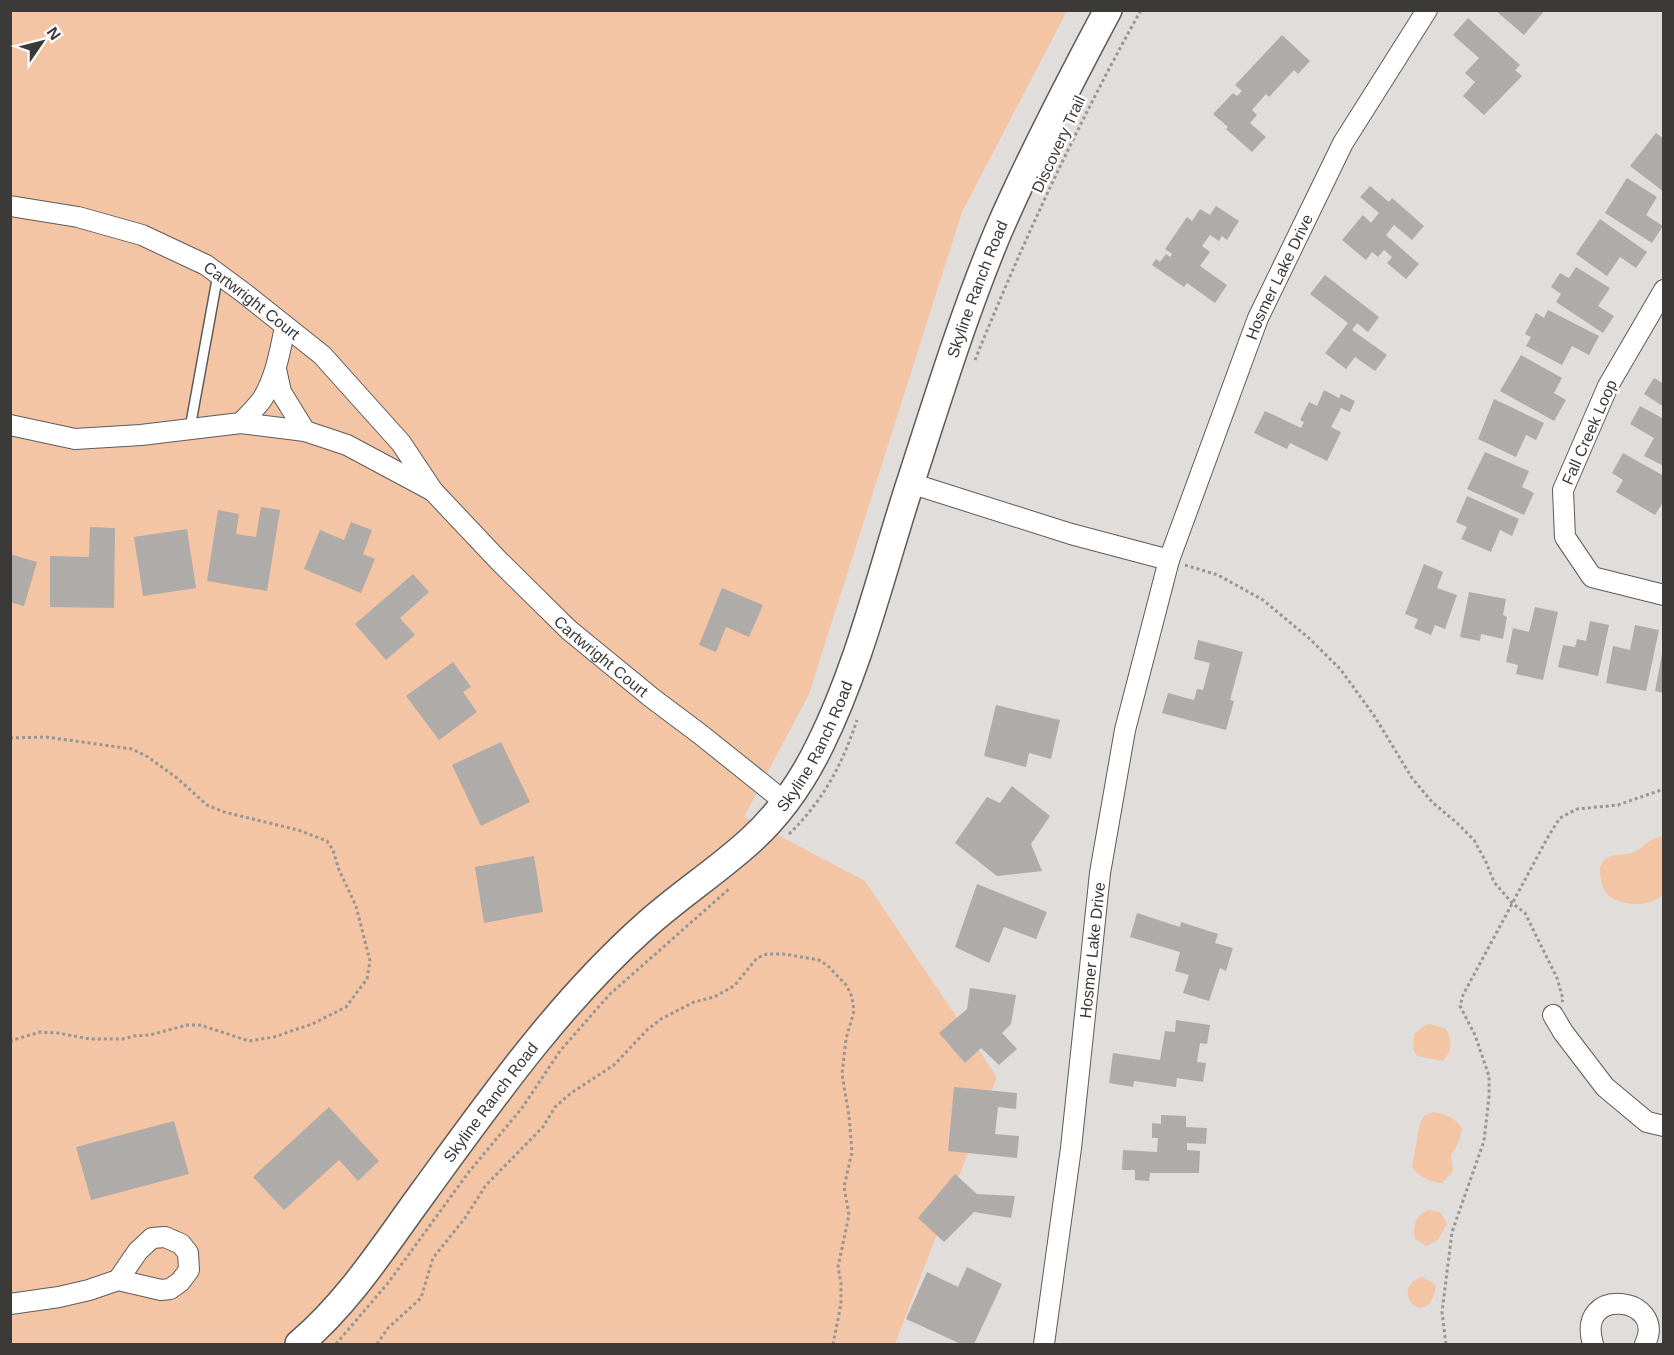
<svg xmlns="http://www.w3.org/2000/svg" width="1674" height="1355" viewBox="0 0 1674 1355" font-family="Helvetica,sans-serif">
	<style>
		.green { fill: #f3c5a4 }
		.building { fill: #aeaba9 }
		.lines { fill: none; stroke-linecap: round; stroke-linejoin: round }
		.lane-casing { stroke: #5e5b59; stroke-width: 12 }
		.street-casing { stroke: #5e5b59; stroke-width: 22 }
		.secondary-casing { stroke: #5e5b59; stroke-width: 30 }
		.path { stroke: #989593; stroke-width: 3; stroke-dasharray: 3 3; stroke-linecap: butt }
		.lane { stroke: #fff; stroke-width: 9 }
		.street { stroke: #fff; stroke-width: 20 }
		.secondary { stroke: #fff; stroke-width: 27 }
		.labels { text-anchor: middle; stroke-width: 5; stroke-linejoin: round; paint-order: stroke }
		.street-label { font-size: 16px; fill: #3c3a39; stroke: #fff }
	</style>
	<rect width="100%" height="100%" fill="#e1dddb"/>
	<g class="green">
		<path d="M10,11H1067L962,212L809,694L744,817L865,881L997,1077L895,1344H11Z"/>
		<path d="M1662,836L1664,837V893C1652,908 1622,907 1608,895C1602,889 1601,882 1600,874C1599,867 1601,862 1607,858C1614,853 1626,856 1634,852C1644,847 1650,838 1662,836Z"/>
		<path d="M1430,1024L1446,1029C1452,1041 1453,1052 1442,1061L1417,1056L1413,1049L1414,1034L1425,1025Z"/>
		<path d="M1433,1112C1446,1114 1454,1117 1462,1128L1459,1142L1451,1155L1453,1171L1442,1183C1431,1182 1418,1177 1412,1167L1420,1123L1424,1116Z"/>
		<path d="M1428,1210L1440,1212L1447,1223L1438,1240L1426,1246L1415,1239C1412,1226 1416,1215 1428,1210Z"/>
		<path d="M1422,1277L1435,1284C1436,1290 1435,1291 1433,1297C1422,1326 1389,1288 1422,1277Z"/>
	</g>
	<g class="building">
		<path d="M1495,10H1545L1524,35Z"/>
		<path d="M1468,18L1520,65L1515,70L1522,76L1484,115L1463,96L1475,82L1465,73L1479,58L1453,35Z"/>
		<path d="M1282,35L1310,61L1298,74L1294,70L1269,97L1266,94L1252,110L1257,115L1250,123L1266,137L1252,152L1226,129L1228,127L1213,114L1233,93L1237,96L1242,91L1235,85Z"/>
		<path d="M1656,133L1664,139V192L1630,166Z"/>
		<path d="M1627,178L1657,197L1646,215L1663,226L1652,243L1605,213Z"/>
		<path d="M1370,186L1389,202L1392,198L1424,226L1412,240L1394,225L1386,235L1419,264L1406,279L1387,263L1392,257L1384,250L1378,257L1372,252L1366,260L1342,240L1363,215L1371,223L1379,213L1360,197Z"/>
		<path d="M1216,206L1239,221L1227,240L1222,236L1219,241L1210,235L1202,246L1210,252L1200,266L1227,285L1215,303L1187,283L1184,287L1152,265L1156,259L1160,262L1166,254L1170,257L1172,254L1165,249L1187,217L1192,221L1200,209L1210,215Z"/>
		<path d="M1600,219L1647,252L1636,268L1620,257L1607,276L1576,254Z"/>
		<path d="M1576,267L1610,288L1598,306L1614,316L1603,333L1556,302L1561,294L1551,287L1560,273L1569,278Z"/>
		<path d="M1325,275L1379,317L1368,332L1357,323L1352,330L1387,355L1375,371L1355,357L1346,369L1325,353L1348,323L1310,294Z"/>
		<path d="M1548,310L1599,336L1589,355L1572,346L1562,365L1526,346L1531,337L1525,334L1536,313L1544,318Z"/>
		<path d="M1521,355L1562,378L1554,393L1566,400L1554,421L1500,391Z"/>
		<path d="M1654,378L1664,384V407L1644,394Z"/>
		<path d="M1324,390L1339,398L1341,394L1355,401L1350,412L1341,408L1331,427L1341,432L1327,461L1290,443L1287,449L1254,433L1265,411L1301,428L1304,422L1300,420L1309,402L1317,406Z"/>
		<path d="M1494,399L1544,423L1536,440L1526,435L1516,457L1478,439Z"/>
		<path d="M1640,406L1664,419V466L1644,456L1654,438L1630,424Z"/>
		<path d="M1485,452L1529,471L1522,487L1534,493L1524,515L1467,489Z"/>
		<path d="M1623,453L1664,476V501L1655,515L1616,492L1623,480L1612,473Z"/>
		<path d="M1467,496L1519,519L1512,536L1500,530L1491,552L1461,539L1467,527L1456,522Z"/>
		<path d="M261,507L280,510L267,591L207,581L218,510L239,514L236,534L256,537Z"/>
		<path d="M351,522L372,530L363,554L375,559L361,593L304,569L320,530L344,540Z"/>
		<path d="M90,527L115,528L114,608L50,607V556L89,557Z"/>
		<path d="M187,529L196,588L143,596L134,537Z"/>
		<path d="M10,554L37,562L24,606L10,602Z"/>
		<path d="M1424,564L1443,572L1437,588L1457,595L1445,629L1435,625L1431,635L1414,628L1418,619L1405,614Z"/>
		<path d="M413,574L429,592L400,618L415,635L386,660L355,624Z"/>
		<path d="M722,588L763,605L749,637L726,627L716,652L699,645Z"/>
		<path d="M1469,592L1506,599L1503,615L1507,617L1503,639L1481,634L1480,641L1460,637Z"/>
		<path d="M1535,607L1558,612L1543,680L1516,674L1518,665L1506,662L1513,628L1529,632Z"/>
		<path d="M1590,621L1609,625L1598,676L1558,667L1563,645L1575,647L1577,639L1586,641Z"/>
		<path d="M1635,625L1659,630L1646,691L1606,683L1613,646L1630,650Z"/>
		<path d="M1198,640L1243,652L1230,700L1234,701L1226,730L1162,713L1168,693L1194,700L1197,689L1203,690L1210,663L1194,659Z"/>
		<path d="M1662,654H1664V693L1655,691Z"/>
		<path d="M453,662L471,687L463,692L477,712L439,740L406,696Z"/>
		<path d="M996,705L1060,720L1051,759L1029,753L1026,767L984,756Z"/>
		<path d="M501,742L530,802L481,826L452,765Z"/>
		<path d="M1012,786L1050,816L1031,844L1042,871L997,876L955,843L987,797L1000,803Z"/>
		<path d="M534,856L543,912L484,923L475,867Z"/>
		<path d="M977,884L1047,912L1036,939L1004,927L989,963L955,947Z"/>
		<path d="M1137,913L1180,927L1181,922L1218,934L1215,943L1233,948L1226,971L1220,968L1209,1001L1183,993L1189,975L1175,971L1180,952L1130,937Z"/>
		<path d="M970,988L1016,995L1011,1024L1002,1033L1017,1049L999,1065L981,1048L965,1063L939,1033L967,1009Z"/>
		<path d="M1176,1020L1210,1025L1207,1044L1200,1043L1197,1062L1206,1063L1203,1082L1177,1078L1176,1087L1134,1081L1133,1087L1109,1083L1113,1053L1160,1060L1165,1031L1175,1032Z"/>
		<path d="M954,1087L1017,1093L1016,1109L998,1107L995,1134L1019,1136L1017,1158L948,1151Z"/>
		<path d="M329,1107L379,1161L358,1181L339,1160L284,1210L253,1177Z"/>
		<path d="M1161,1115L1186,1116V1127L1207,1128L1206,1144L1187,1143V1150L1200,1151L1199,1173H1150L1149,1181L1135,1180V1170H1122L1123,1150L1157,1152L1158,1138H1152V1123L1161,1124Z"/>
		<path d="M174,1121L189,1174L91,1200L76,1147Z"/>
		<path d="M955,1174L977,1194L1015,1196L1011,1218L974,1212L944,1242L918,1218Z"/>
		<path d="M967,1267L1002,1284L974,1344H961L906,1319L927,1272L958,1287Z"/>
	</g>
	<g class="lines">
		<g class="lane-casing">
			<path id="lane" d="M190,428L218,274"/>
		</g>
		<g class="street-casing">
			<g id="street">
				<path id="s1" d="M10,206L78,217L142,235L206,265L244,293L322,355L401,443L433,491L347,445L305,431L241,423L141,435L75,439L10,425"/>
				<path d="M1664,290L1608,386L1563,490L1565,537L1592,577L1664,595"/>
				<path d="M276,369L281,392L305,431"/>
				<path d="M241,423C248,415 257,407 263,398C276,376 280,351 285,327"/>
				<path d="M910,483L1071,534L1169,560L1125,730L1100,873L1071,1148L1044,1344"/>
				<path id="s2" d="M433,491L499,561L569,630L652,698L700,734L785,802"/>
				<path id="s3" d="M1169,560L1258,318L1343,143L1427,10"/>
				<path d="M1553,1015L1563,1032L1605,1087L1647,1122L1664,1126"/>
				<path d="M10,1304L59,1297L89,1290L118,1280L161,1290L170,1289L180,1282L189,1270L188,1253L181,1244L165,1237L152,1238L138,1251L118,1280"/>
				<path d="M1593,1344C1575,1284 1668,1297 1645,1344"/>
			</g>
		</g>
		<g class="secondary-casing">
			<g id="secondary">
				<path id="s4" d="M299,1344C350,1301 386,1243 425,1190C492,1098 559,1003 644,927C678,896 716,872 750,841C779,815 803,780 820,745C861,662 882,569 911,481C938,398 964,313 998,232C1031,156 1069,83 1108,10"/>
			</g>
		</g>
		<g class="path">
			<path d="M975,360C1023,241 1078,123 1141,10"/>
			<path d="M1185,565L1218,575L1263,600L1310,639L1341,670L1375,717L1412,778L1432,802L1457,823L1474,840L1486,862L1494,882L1512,903L1525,913L1557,978L1563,999L1562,1002"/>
			<path d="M10,738L46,737L132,749L148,757L177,778L207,805L224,812L298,830L327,841L333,850L339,870L356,906L370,961L367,979L346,1007L312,1024L274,1037L249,1041L200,1025H187L150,1035L134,1036L123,1039H90L58,1033L40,1032L10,1041"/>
			<path d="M789,834C823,801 842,765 857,720"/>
			<path d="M336,1344L388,1283L468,1173L522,1108L560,1051L609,995L729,889"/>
			<path d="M377,1344L388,1328L421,1298L433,1258L465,1218L486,1185L543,1127L555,1107L571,1093L614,1065L647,1030L661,1019L694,1002L714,997L734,986L757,958L767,954H783L819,960L828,966L847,986L852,997L854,1011L846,1039L842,1074L849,1116L852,1152L844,1187L849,1215L838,1267L841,1283V1304L833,1344"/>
			<path d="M1446,1344L1442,1312L1452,1232L1484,1141L1489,1097V1076L1475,1035L1460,1006L1463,995L1549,835L1560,818L1577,809L1618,805L1664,789"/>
		</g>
		<use href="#lane" class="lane"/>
		<use href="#street" class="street"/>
		<use href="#secondary" class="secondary"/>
	</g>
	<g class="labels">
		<g class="street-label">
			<text transform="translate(1058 144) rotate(-65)" y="6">Discovery Trail</text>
			<text dy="6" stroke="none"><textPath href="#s3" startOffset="304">Hosmer Lake Drive</textPath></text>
			<text dy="6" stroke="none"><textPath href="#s4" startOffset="1281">Skyline Ranch Road</textPath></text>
			<text dy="6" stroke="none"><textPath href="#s1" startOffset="264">Cartwright Court</textPath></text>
			<text transform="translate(1589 432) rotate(-66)" y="6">Fall Creek Loop</text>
			<text dy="6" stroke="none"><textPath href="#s2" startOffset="236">Cartwright Court</textPath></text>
			<text dy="6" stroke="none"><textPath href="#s4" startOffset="795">Skyline Ranch Road</textPath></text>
			<text transform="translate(1092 950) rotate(-84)" y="6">Hosmer Lake Drive</text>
			<text dy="6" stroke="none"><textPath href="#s4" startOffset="309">Skyline Ranch Road</textPath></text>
		</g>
	</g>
	<rect width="1674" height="1355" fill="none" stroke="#3c3a39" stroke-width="24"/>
	<g transform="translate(42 42) rotate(55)" stroke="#ffffff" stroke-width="4.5" paint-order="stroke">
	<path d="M0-4.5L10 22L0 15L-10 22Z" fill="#3c3a39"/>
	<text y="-9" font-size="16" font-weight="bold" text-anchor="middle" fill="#3c3a39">N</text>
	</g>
</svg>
